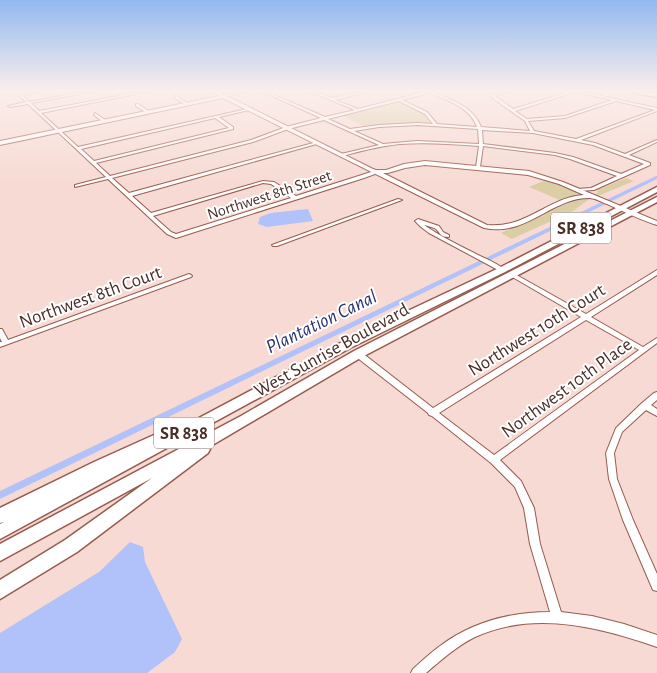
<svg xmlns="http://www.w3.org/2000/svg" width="657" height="673" viewBox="0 0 657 673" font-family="'Alegreya Sans',sans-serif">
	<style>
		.green { fill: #dbcea4 }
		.water { fill: #b1c1fa }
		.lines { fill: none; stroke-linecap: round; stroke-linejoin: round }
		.canal { fill: #b1c1fa; fill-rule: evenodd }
		.minor-casing { stroke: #985a4d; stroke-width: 2 }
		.tertiary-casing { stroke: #985a4d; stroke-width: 2 }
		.primary-casing { stroke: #985a4d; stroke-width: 3 }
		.motorway-casing { stroke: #985a4d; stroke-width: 3 }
		.minor { fill: #fff; fill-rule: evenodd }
		.tertiary { fill: #fff; fill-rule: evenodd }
		.primary { fill: #fff; fill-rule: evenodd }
		.motorway { fill: #fff; fill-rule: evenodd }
		.labels { text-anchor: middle; stroke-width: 4; stroke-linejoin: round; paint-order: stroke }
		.far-street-label { font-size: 16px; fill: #4a2e28; stroke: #fff }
		.shield { fill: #fff; stroke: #806d68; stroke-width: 1 }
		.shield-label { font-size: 18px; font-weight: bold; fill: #4a2e28 }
		.street-label { font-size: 19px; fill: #4a2e28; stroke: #fff }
		.water-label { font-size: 20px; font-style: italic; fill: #263072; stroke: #fff }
	</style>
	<rect width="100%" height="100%" fill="#f7dad3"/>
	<g class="green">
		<path d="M395,101C410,102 423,110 430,123L364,126L343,116Z"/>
		<path d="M626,178L634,181L588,200L573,211L512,239L501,233L577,199L598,193L597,190Z"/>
		<path d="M548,179L574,188L577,194L562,201L529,187Z"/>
	</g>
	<g class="water">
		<path d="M308,209L313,221L267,227L258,224L260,217L271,213Z"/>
		<path d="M130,542L143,547L145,562L182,639L175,652L147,673H0V633L99,572Z"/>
	</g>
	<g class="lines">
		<path class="canal" d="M656,176H657V179L0,499V491Z"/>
		<g class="minor-casing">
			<g id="minor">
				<path d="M34,91H41L23,95V96L29,102L89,91H96L31,103L39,111L145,91H151L41,113L78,147L251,108L253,109L219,117L233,127V129L96,163L110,176L251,140L286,127L321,118L261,91H265L325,117L355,110L309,91H313L332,98L365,91H371L335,100L358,109L428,91H436L432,92C451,99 474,107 481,127L530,131L525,121L491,97V95L506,91H511L495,96L513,109L572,91H578L657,108V111L581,140L595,143L625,154L657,140V142L629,155L650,163V165L594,190L579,191L577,190V189L591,188L617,176L570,159L555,155L483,146L480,167L478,168L476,167L479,146C453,144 426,142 400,144C380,146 361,151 342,156H341V154L379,145L324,120L288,129L253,142L112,178L129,193L317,142L320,143L132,196L151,213L263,181L274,182L296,196L371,172L372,169L376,170L375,174L364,178L176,238L167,234L108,179L75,187V185L106,177L28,104L10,107L8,106L26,102L19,96L21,93ZM575,92L612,100L565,116L527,119L515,111ZM429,93C447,100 470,107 477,127L437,124L427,112L402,100ZM399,101L425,114L433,124L418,123L379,125L350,129L328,119ZM616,101L655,110L576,139L534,131L528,121L565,118ZM215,118L229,128L94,161L81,149ZM418,125L478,129L479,144L417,141L383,144L354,131L379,127ZM482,130L533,133L593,145L644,164L621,174L573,157L555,153L483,144ZM263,183L271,184L291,198L176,234L171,232L153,216Z"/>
				<path d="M243,91H249L224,97L222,96Z"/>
				<path d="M175,96H177L189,104L186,105L175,98Z"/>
				<path d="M136,104H138L150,112L147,113L136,106Z"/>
				<path d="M95,113L105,120V122H103L94,115Z"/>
				<path d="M398,199L402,200L277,246H273L272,245Z"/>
				<path d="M418,219L439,226L443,232L449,235V237C440,237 441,234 436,229C433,227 428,226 424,225C441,237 461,246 480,256C489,260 498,264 505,270L504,271H500L429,233L421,227L415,221Z"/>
				<path d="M657,270V275L591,317L643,347L657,338V343L500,460L521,481L534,508L540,544L561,612L592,616L624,624L657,635V647C599,627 534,610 475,637C457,646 441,660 426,673H411L413,669C422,661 430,653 440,646C472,622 511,612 550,612L530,544L524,508L515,487L491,463L432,416L429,415L428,413L355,356L354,354L355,352H361L433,408L581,317L509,275L508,274L509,273H513L586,314ZM586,320L639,350L494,455L439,413Z"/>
				<path d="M189,274L191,275L192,276L191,277L0,347V342H2L0,338V329H2L8,340Z"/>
				<path d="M657,392V400L651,405L657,409V416L646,410L622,432L614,453L617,479L633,520L657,574V591L653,590L623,520L609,479L606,453L616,428L642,403L654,393Z"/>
			</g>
		</g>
		<g class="tertiary-casing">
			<path id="tertiary" d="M211,91H216L225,95L375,170H386L404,164L425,161L529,171L563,182L657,221V225C640,220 623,211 607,204C601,202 595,198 589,198C551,198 527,237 484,228L223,98L0,145V141L219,96ZM425,165L528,175L559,184L584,195C548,197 527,229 487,225L383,173H388L405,168Z"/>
		</g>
		<g class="primary-casing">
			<g id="primary">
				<path d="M657,187V192L505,272L352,347L0,539V524L4,522L0,523V508L94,462L154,435L159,433L165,436L344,341L499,268Z"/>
				<path d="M657,197V202L362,357L209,447L210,449L208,453L77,552L0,599V580L65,540L152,478L0,561V544L241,416L354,351Z"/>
			</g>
		</g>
		<g class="motorway-casing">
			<path id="motorway" d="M632,91L657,93V97L635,93Z"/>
		</g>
		<use href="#minor" class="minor"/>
		<use href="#tertiary" class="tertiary"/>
		<use href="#primary" class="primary"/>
		<use href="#motorway" class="motorway"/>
	</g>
	<linearGradient id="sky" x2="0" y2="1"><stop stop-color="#92b9ef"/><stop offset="0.49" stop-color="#fbeeeb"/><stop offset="1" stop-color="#fbeeeb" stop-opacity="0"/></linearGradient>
	<rect width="657" height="185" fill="url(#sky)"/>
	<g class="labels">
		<g class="far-street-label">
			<text transform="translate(269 194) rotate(-18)" y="6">Northwest 8th Street</text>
		</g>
		<g class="shield">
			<rect x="551" y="212.5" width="60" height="31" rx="4"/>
			<rect x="154" y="417.5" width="60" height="31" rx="4"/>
		</g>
		<g class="shield-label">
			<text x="581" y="234">SR 838</text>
			<text x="184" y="439">SR 838</text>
		</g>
		<g class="street-label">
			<text transform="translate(90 296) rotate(-20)" y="7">Northwest 8th Court</text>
			<text transform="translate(536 329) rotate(-32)" y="7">Northwest 10th Court</text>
			<text transform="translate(331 349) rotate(-29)" y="7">West Sunrise Boulevard</text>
			<text transform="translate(566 387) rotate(-36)" y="7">Northwest 10th Place</text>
		</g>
		<g class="water-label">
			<text transform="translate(321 321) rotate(-26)" y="7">Plantation Canal</text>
		</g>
	</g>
</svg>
